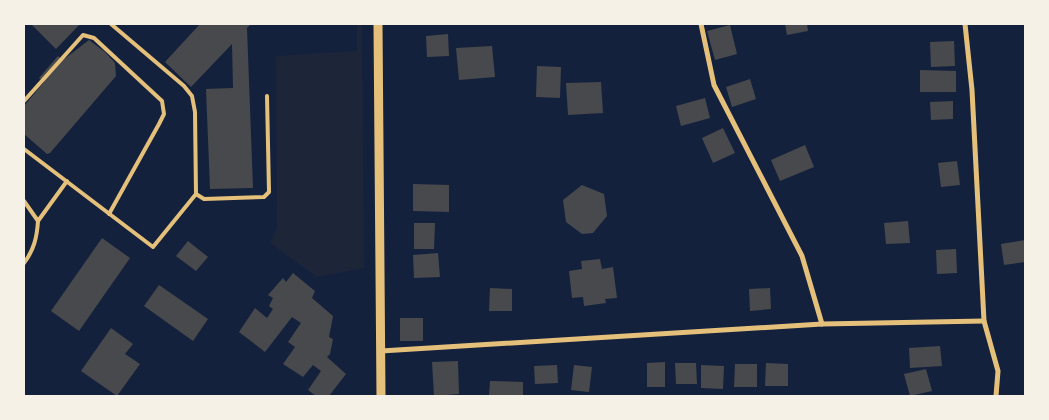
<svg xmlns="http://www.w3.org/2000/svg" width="1049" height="420" viewBox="0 0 1049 420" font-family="Overpass,sans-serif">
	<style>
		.green { fill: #1d2539 }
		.building { fill: #48494c }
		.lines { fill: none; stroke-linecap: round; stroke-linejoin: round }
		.service { stroke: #e5c07b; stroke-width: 4 }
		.minor { stroke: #e5c07b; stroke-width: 5 }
		.tertiary { stroke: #e5c07b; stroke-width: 9 }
	</style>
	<rect width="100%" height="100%" fill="#14213d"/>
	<path class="green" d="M357,24H362L364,268L317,277L270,243L277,228L276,56L357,51Z"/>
	<g class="building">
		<path d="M31,24H80L56,49Z"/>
		<path d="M200,24H251L247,28L253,188L210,189L206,89L233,88L232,44L191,87L165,62Z"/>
		<path d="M785,24H807L808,31L787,35Z"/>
		<path d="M730,25L737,54L715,60L707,31Z"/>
		<path d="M448,34L449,56L427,57L426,36Z"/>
		<path d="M89,40L105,52L115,63L116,76L50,153L47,154L24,134V106L44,82L39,78L58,56L63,60Z"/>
		<path d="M954,41L955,66L931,67L930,42Z"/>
		<path d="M492,46L495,77L459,80L456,48Z"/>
		<path d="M537,66L561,67L560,98L536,97Z"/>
		<path d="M920,70L956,71V92H920Z"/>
		<path d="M750,79L756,99L732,107L726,87Z"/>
		<path d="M601,82L603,113L568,115L566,83Z"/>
		<path d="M705,98L710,118L681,126L676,106Z"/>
		<path d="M953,101V119L931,120L930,102Z"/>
		<path d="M723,128L735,153L713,163L702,138Z"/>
		<path d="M805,145L814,167L780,181L771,160Z"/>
		<path d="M957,161L960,185L941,187L938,163Z"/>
		<path d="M413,184L449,185V212L413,211Z"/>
		<path d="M582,185L604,194L607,216L593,233L582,234L566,222L563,200Z"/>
		<path d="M908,221L910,243L886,244L884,223Z"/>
		<path d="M414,223H435L434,249H414Z"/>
		<path d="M102,238L130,258L79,331L51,311Z"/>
		<path d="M1025,240V262L1004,265L1001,244Z"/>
		<path d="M188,241L208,257L196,271L176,256Z"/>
		<path d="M956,249L957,273L937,274L936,250Z"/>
		<path d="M438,253L440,277L414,278L413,255Z"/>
		<path d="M600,259L602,269L613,267L617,298L605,299L606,303L584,306L583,297L572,298L569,271L582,269L581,261Z"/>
		<path d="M293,273L315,291L312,298L333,316L329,337L333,339L330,354L327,357L346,374L329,396H316L308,390L321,371L313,365L303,377L283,364L295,347L288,342L301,323L292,317L265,352L239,332L255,308L267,318L273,309L269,306L273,298L268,295L283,278L286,282Z"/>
		<path d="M159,285L208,319L193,341L144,306Z"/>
		<path d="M490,288L512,289V311H489Z"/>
		<path d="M770,288L771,309L750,311L749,289Z"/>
		<rect x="400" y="318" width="23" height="23"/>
		<path d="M111,328L133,344L125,354L140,364L117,396L81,371Z"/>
		<path d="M940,346L942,366L910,368L909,348Z"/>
		<path d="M458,361L459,394L434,396L432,362Z"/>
		<path d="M665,362V387H647V363Z"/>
		<path d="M675,363H696L697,384H676Z"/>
		<path d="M766,363L788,364V386H765Z"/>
		<path d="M735,364H757V387H734Z"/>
		<path d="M557,365L558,383L535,384L534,366Z"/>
		<path d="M574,365L592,367L589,392L571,390Z"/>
		<path d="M701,365L724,366L723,389L701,388Z"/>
		<path d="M926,369L932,391L910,396L904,374Z"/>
		<path d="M490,381L523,382V396H489Z"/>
	</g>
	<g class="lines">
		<g class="service">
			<path d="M111,24L184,86L192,96L195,112L196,194L204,199L264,197L269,192L267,96"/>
			<path d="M24,101L83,35L94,38L162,101L164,114L159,124L109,214"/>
			<path d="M24,149L153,247L196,194"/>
			<path d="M24,201L38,221C37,237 34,250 24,263"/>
			<path d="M38,221L67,181"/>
		</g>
		<g class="minor">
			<path d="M701,24L714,85L802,256L822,324"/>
			<path d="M965,24L972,90L984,321L998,371L996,396"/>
			<path d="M381,351L822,324L984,321"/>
		</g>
		<path class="tertiary" d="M378,24L381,396"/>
	</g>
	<rect width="1049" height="420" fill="none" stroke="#f6f1e7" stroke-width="50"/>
</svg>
